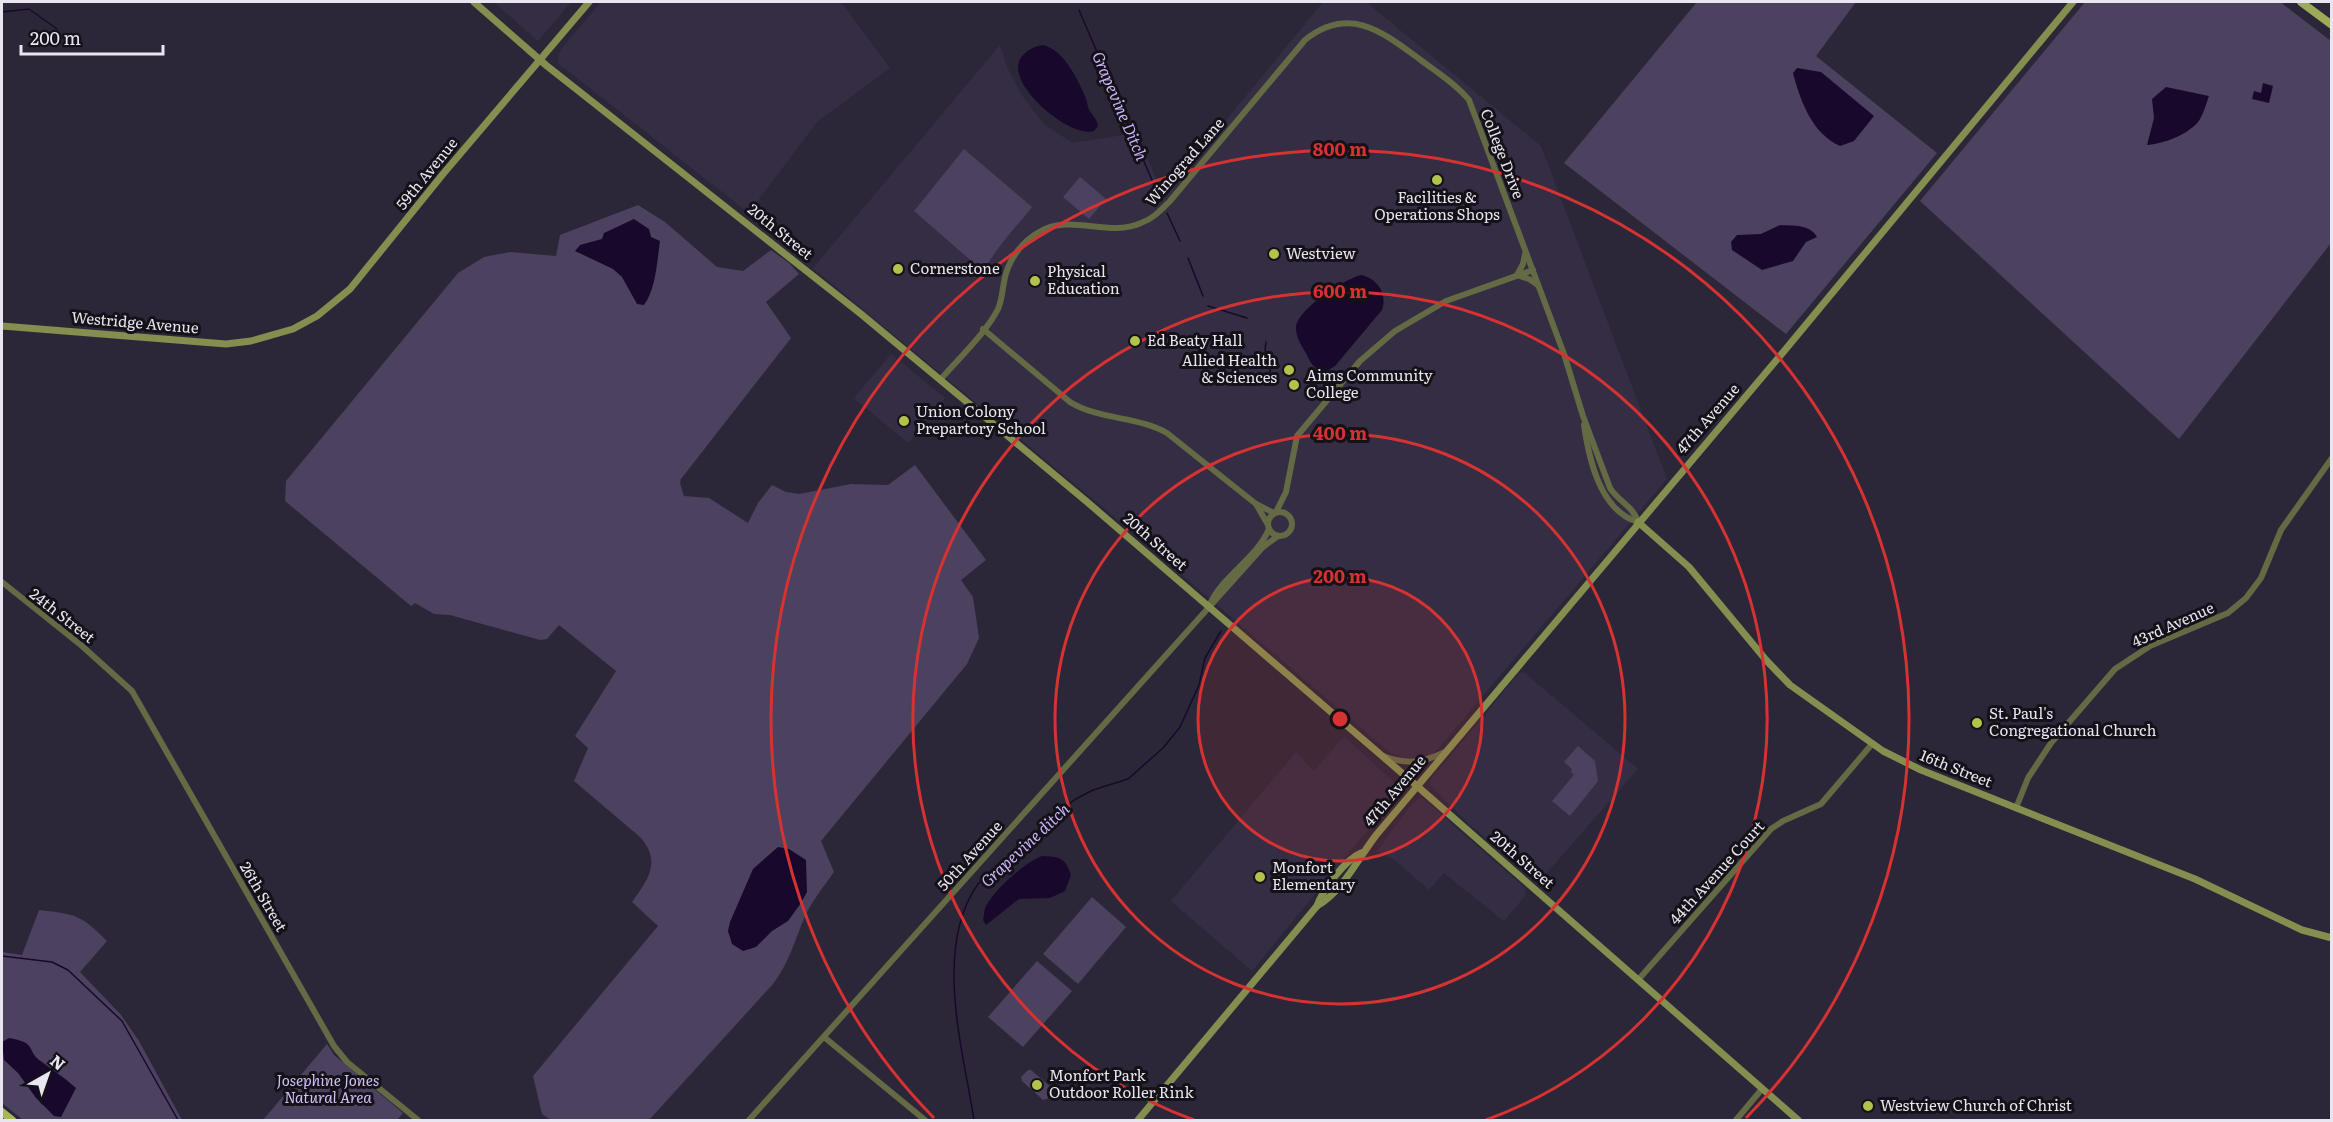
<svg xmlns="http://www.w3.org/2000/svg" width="2333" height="1122" viewBox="0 0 2333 1122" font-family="Literata,serif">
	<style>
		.built { fill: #352d44 }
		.green { fill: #4c415f }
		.water { fill: #18092c }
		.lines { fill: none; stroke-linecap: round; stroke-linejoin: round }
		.stream { stroke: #18092c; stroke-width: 1.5 }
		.tertiary { stroke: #646a44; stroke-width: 6 }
		.secondary { stroke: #848e4f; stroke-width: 7 }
		.primary { stroke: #9daa57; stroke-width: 8 }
		.trunk { stroke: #a8b65a; stroke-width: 8 }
		.ring { fill: none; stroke: #d73232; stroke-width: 3 }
		.poi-dot { fill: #b3c24b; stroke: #141119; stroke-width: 2 }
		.labels { text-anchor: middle; stroke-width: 6; stroke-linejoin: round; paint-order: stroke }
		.street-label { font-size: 15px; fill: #e9e6f1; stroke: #141119 }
		.poi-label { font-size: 15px; fill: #e9e6f1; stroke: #141119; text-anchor: start }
		.park-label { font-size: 15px; font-style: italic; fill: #d2c0f7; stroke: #141119 }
		.water-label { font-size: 16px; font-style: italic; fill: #ccb4f9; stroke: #141119 }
		.centre { fill: #d73232; stroke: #141119; stroke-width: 3 }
		.ring-label { font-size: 18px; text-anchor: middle; font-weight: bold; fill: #d73232; stroke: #141119; stroke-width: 6; stroke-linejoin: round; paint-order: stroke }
	</style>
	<rect width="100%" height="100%" fill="#2c2738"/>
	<g class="built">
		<path d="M494,2H571L538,41Z"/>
		<path d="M601,2H841L890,68L818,121L753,207L745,210L558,63V55L562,48Z"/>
		<path d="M1323,2H1366L1541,146L1667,479L1436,751L1424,759L1406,760L1389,752L1099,504L813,268L1000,45L1007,67L1021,94L1043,123L1072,143L1136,133L1164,196Z"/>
		<path d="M891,354L945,398L908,443L854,398Z"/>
		<path d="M1520,672L1525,673L1638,769L1544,876L1536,881L1469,824L1429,784L1431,779Z"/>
		<path d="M1344,736L1398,786L1399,792L1252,971L1171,901L1296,752L1314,771Z"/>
		<path d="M1419,799H1423L1434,808L1526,889L1525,896L1504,921L1444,873L1429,890L1393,859L1377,851L1413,803Z"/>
	</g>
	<g class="green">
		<path d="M1697,2H1856L1816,56L1937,153L1786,334L1564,163Z"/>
		<path d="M2085,2H2280L2331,41V243L2179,439L1920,201Z"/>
		<path d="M964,149L1032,207C1015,229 992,251 982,276L979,274L976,265L914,211Z"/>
		<path d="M1080,177L1106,199L1089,219L1063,197Z"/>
		<path d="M638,205L665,222L717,267L743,271L771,250L789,263L799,274L766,302L791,338L681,479L680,483L684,496L709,498L748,523L758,503L772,485L786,492L799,494L851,484L888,485L915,465L986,560L961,580L973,597L979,638L967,664L821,841L834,872C824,886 813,900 805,916C795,940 789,963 773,984L649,1120H551L542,1114L533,1076L658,926L632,902C648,880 662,861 640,837L574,781L588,748L575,736L616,671L559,625L547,639L540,640L450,615L434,614L415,603L411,606L285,501L286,481L458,273L484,257L510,252L556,256L560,235Z"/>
		<path d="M1578,746L1595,761L1598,781L1570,816L1552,801L1574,775L1571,772L1572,769L1564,762Z"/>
		<path d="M1092,897L1126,927L1078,984L1043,954Z"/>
		<path d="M39,910C76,914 81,915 107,941L80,972L121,1015L139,1041L182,1120H23L2,1103V952L22,955Z"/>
		<path d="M1037,961L1072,991L1023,1047L988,1017Z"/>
		<path d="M327,1044L334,1055L403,1113L397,1120H263Z"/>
		<path d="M1028,1070H1031L1052,1088L1054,1092L1047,1099L1043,1100L1022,1081L1021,1077Z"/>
	</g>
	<g class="water">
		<path d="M1043,45C1064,50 1077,78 1085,96C1087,100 1087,105 1089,110C1093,116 1097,119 1098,126L1094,131C1069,139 999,79 1023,55C1029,49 1035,46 1043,45Z"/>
		<path d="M1797,68L1821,72L1874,116L1854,141L1840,146C1812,134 1800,100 1793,73Z"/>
		<path d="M2263,83L2273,86L2269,103L2252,99L2254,91L2261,93Z"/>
		<path d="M2166,87L2209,96C2206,104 2203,116 2198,122C2187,135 2163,144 2147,145L2154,118L2152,99Z"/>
		<path d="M634,219L649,229L651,237L660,241C657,261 656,289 644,305L637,304L622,277L613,269L575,251L580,245L602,239L604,233Z"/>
		<path d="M1780,225C1793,226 1810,224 1817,237L1806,242L1793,261L1762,270L1732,250L1731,242L1737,235L1761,234Z"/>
		<path d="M1361,275C1377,278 1388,294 1382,310L1335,366L1327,371C1316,371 1311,365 1307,355C1303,348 1296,338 1296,329C1295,310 1345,279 1361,275Z"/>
		<path d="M778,847L789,849L806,860L807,892L801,903L788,921L772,931L756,947L743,951L732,944L728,931L730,922L753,869Z"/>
		<path d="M1042,856C1060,857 1065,857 1071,875L1065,891L1050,898L1019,899L986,925L983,920C984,916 984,910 986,906C995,889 1024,863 1042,856Z"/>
		<path d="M9,1038C39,1043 25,1051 42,1062C54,1071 65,1078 76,1088L61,1117L54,1116L36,1098L18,1073L4,1060L2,1042Z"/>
	</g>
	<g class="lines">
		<g class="stream">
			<path d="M1079,10L1161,201"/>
			<path d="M2,12L29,9L57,29"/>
			<path d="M1167,213L1180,241"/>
			<path d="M1188,258L1203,296"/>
			<path d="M1208,306L1247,318"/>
			<path d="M1266,342L1265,350L1269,358L1271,385"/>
			<path d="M2,956L52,962L68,970L122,1021L178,1120"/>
			<path d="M974,1120C963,1050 933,947 978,884L1074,800L1093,790L1128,779L1163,748L1180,727L1199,685L1205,658L1221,631"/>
		</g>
		<g class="tertiary">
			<path d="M1525,254L1523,264L1517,275L1529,279L1538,285"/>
			<path d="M983,329L1070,402C1099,420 1137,416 1167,433L1256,504L1274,513"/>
			<path d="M940,380C958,359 986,333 998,309C1002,300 1002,292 1004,282C1007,262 1021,242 1039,232C1072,213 1107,238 1141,223C1153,219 1161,210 1170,201L1305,40C1350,4 1384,33 1422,61C1438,73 1456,84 1469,100L1564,354L1583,416L1610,488C1618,501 1634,507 1638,522"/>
			<path d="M1584,425C1589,459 1600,511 1638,522"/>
			<path d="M1256,504L1267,523"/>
			<circle cx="1280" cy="524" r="12"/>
			<path d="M1276,512L1286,492L1297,436L1360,361L1395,331L1446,301L1533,270"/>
			<path d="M2,582L82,646L132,691L334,1046L347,1062L418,1120"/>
			<path d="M1210,604C1223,575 1257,558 1269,529"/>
			<path d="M1383,756C1407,765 1422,763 1445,752"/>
			<path d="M2016,808L2028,778L2051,743L2115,669L2150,646L2228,613L2246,598L2261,578L2281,530L2332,458"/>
			<path d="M1638,980L1771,829L1783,821L1821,804L1872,744"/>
			<path d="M824,1037L925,1120"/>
			<path d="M749,1120L1263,547L1278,536"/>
			<path d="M1736,1120L1762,1089"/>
		</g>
		<g class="secondary">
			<path d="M474,2L547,66L861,314L1086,501L1417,786L1798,1120"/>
			<path d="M2,326L226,344L251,341L293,329L317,316L350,289L443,174L589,2"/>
			<path d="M1638,522L1689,567L1766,660L1790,685L1883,751L1921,770L2195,879L2302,930L2332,938"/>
			<path d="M1317,906C1323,889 1345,860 1361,853"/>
			<path d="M1138,1120L1317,906C1344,890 1358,858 1377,834L1785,350L2073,2"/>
		</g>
		<path class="primary" d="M2301,2L2332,25"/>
		<path class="trunk" d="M2,1112L12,1120"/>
	</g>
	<circle cx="1340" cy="719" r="142" fill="#d73232" fill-opacity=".12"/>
	<g class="ring">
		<circle cx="1340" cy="719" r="142"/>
		<circle cx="1340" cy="719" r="285"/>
		<path d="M1194 1120A427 427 0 1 1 1486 1120"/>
		<path d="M934 1118A569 569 0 1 1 1746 1118"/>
	</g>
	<g class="poi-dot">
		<circle cx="1437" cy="180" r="6"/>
		<circle cx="1274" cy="254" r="6"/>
		<circle cx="898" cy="269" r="6"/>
		<circle cx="1035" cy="281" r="6"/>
		<circle cx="1135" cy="341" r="6"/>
		<circle cx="1289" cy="370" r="6"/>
		<circle cx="1294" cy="385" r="6"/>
		<circle cx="904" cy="421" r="6"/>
		<circle cx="1977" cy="723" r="6"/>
		<circle cx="1260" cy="877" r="6"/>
		<circle cx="1037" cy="1085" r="6"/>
		<circle cx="1868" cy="1106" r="6"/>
	</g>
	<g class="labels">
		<g class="street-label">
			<text transform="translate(1502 154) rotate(69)" y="5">College Drive</text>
			<text transform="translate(1185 162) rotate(-49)" y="5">Winograd Lane</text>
			<text transform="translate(427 174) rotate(-51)" y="5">59th Avenue</text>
			<text transform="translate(780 232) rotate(39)" y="5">20th Street</text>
			<text transform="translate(135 323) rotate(5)" y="5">Westridge Avenue</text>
			<text transform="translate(1708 419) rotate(-49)" y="5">47th Avenue</text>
			<text transform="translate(1155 542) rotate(41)" y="5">20th Street</text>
			<text transform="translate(62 616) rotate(38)" y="5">24th Street</text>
			<text transform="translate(2173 625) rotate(-24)" y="5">43rd Avenue</text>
			<text transform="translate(1956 769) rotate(22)" y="5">16th Street</text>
			<text transform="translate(1395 791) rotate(-50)" y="5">47th Avenue</text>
			<text transform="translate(970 856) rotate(-48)" y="5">50th Avenue</text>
			<text transform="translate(1522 860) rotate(41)" y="5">20th Street</text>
			<text transform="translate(1717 873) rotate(-48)" y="5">44th Avenue Court</text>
			<text transform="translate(263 897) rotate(60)" y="5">26th Street</text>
		</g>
		<g class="poi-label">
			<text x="1437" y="203" text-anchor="middle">Facilities &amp;<tspan x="1437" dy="17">Operations Shops</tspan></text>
			<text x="1286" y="259">Westview</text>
			<text x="910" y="274">Cornerstone</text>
			<text x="1047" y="277">Physical<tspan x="1047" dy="17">Education</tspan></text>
			<text x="1147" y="346">Ed Beaty Hall</text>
			<text x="1277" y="366" text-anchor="end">Allied Health<tspan x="1277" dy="17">&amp; Sciences</tspan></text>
			<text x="1306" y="381">Aims Community<tspan x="1306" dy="17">College</tspan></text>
			<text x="916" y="417">Union Colony<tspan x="916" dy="17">Prepartory School</tspan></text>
			<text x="1989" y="719">St. Paul's<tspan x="1989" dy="17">Congregational Church</tspan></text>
			<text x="1272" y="873">Monfort<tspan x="1272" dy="17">Elementary</tspan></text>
			<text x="1049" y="1081">Monfort Park<tspan x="1049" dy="17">Outdoor Roller Rink</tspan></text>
			<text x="1880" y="1111">Westview Church of Christ</text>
		</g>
		<g class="park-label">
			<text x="328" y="1086">Josephine Jones<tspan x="328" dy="17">Natural Area</tspan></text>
		</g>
		<g class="water-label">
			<text transform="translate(1120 106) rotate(67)" y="6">Grapevine Ditch</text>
			<text transform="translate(1025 845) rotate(-43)" y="6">Grapevine ditch</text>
		</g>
	</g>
	<circle cx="1340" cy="719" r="9" class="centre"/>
	<g class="ring-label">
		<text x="1340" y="156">800 m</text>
		<text x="1340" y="298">600 m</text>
		<text x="1340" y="440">400 m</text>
		<text x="1340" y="583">200 m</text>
	</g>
	<rect width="2333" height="1122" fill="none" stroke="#e9e6f1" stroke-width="6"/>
	<g transform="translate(48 1074) rotate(40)" stroke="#141119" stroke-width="4.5" paint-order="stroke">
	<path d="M0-4.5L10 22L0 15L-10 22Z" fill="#e9e6f1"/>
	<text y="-9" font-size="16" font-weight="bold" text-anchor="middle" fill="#e9e6f1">N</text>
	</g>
	<path d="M21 45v9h142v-9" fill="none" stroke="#e9e6f1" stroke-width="3"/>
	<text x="30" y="45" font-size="18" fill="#e9e6f1" stroke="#141119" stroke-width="4.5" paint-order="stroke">200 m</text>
</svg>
